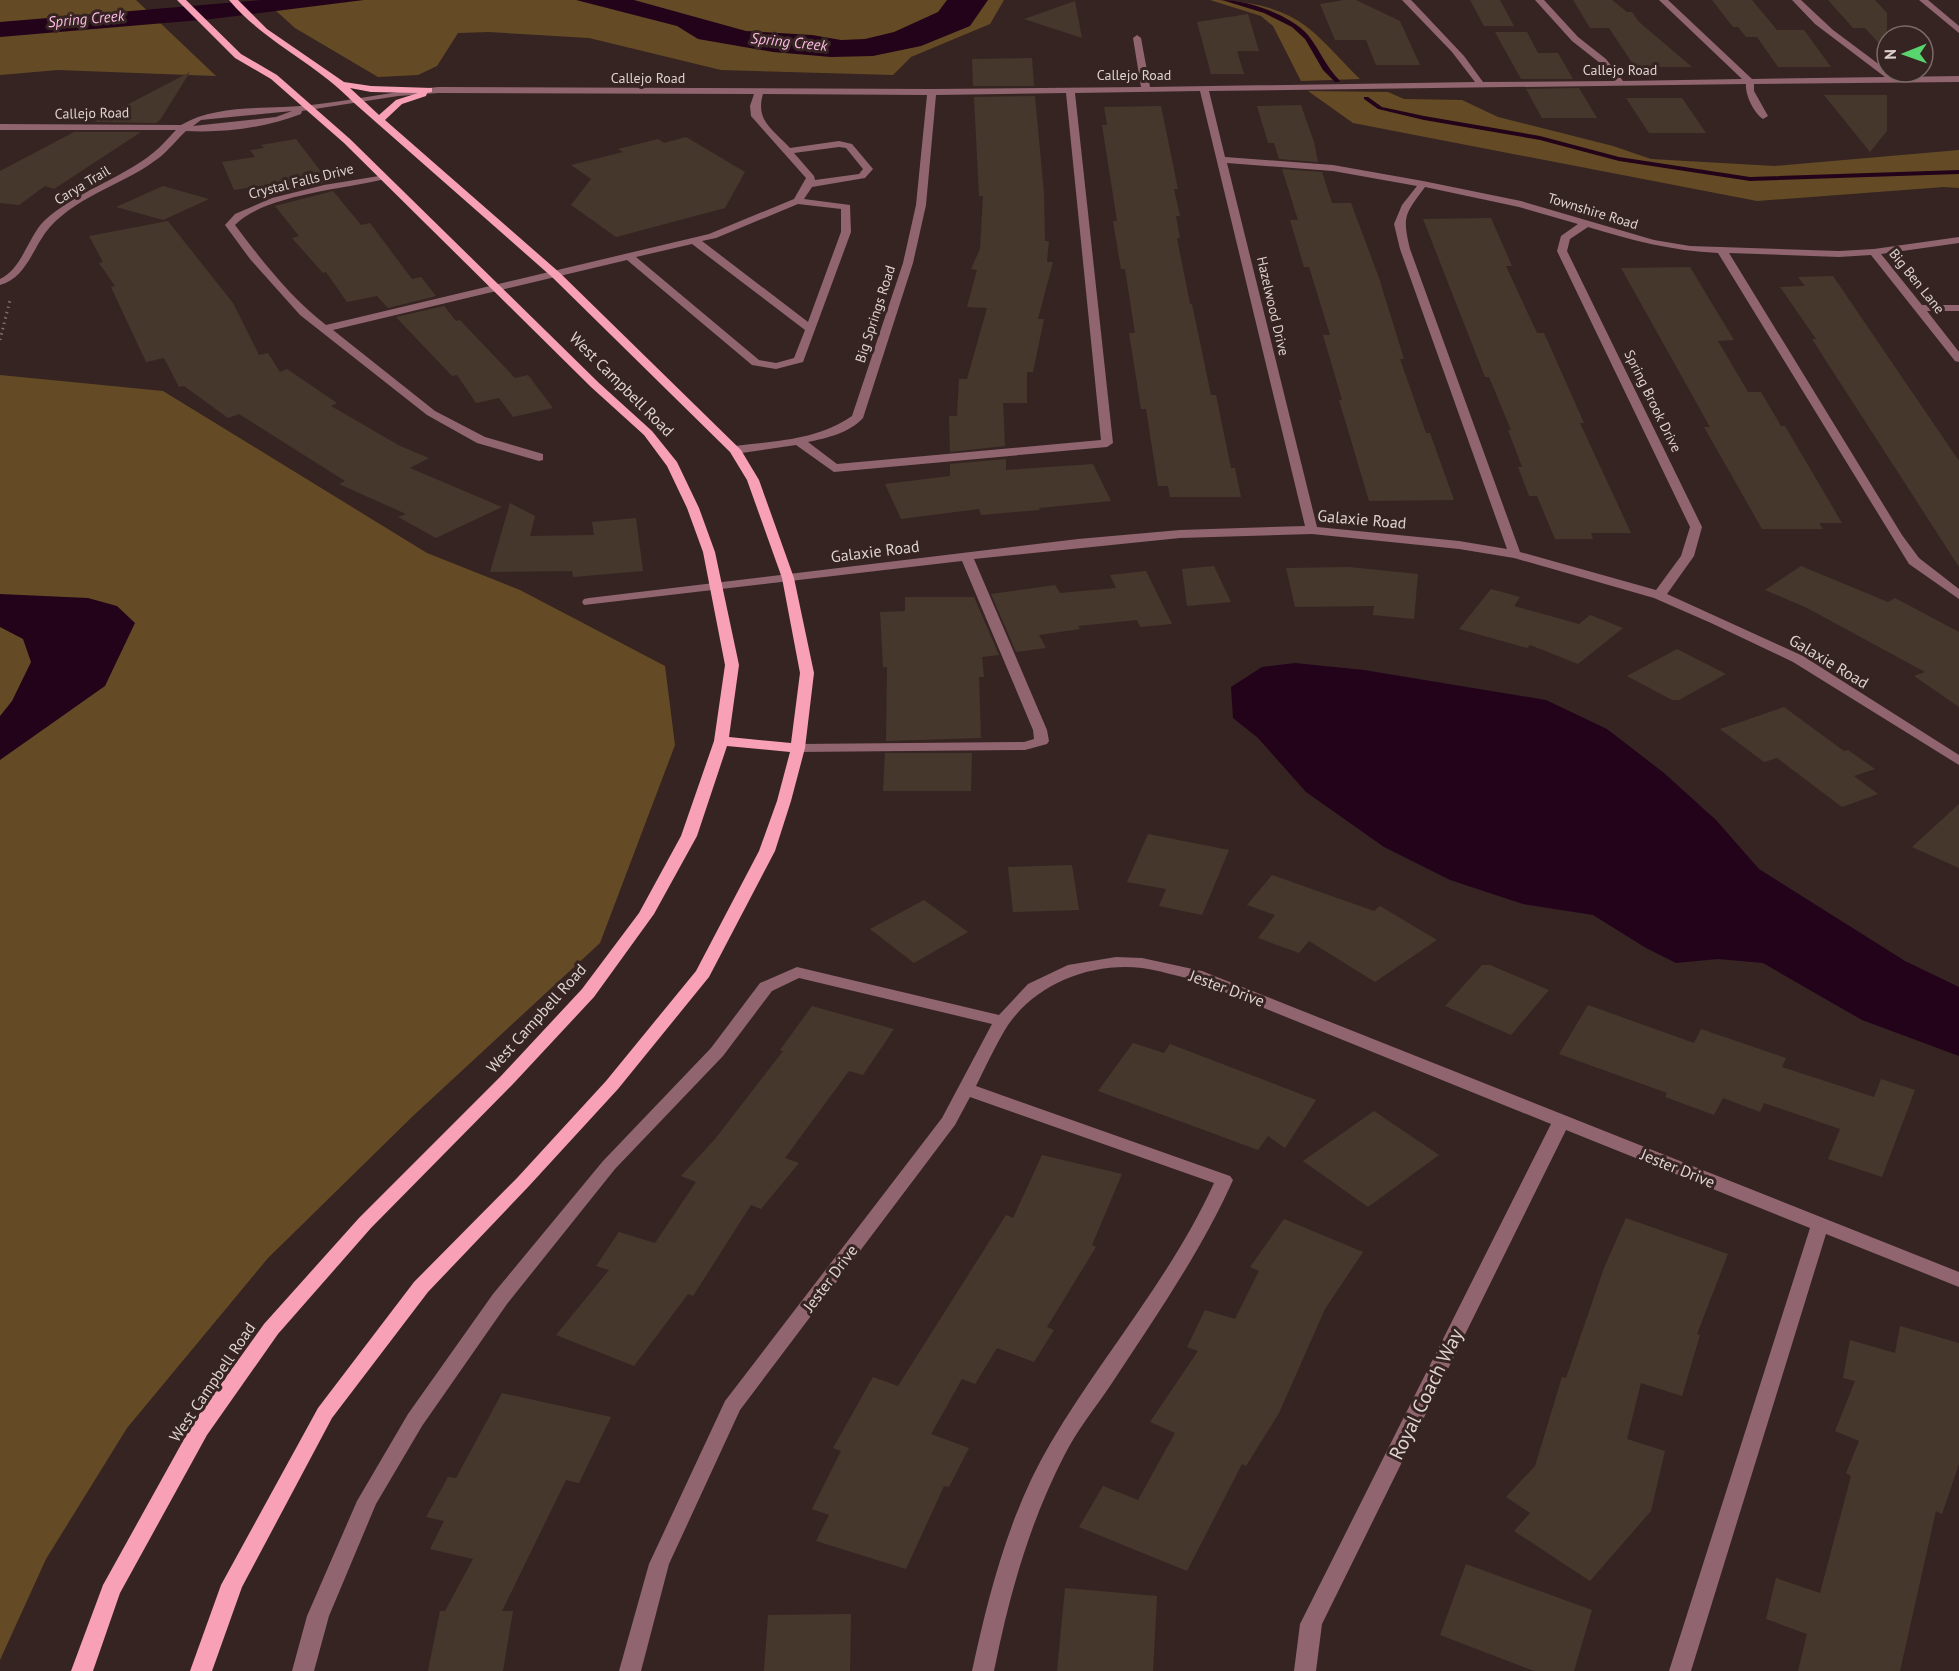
<svg xmlns="http://www.w3.org/2000/svg" width="1959" height="1671" viewBox="0 0 1959 1671" font-family="'PT Sans',sans-serif">
	<style>
		.green { fill: #654b25 }
		.water { fill: #23031a }
		.lines { fill: none; stroke-linecap: round; stroke-linejoin: round }
		.stream { fill: #23031a; fill-rule: evenodd }
		.building { fill: #46372d }
		.path { stroke: #7c6d6b; stroke-width: 3; stroke-dasharray: 1.5 4; stroke-linecap: butt }
		.minor { fill: #90656f; fill-rule: evenodd }
		.major { fill: #f8a0b5; fill-rule: evenodd }
		.labels { text-anchor: middle; stroke-width: 6; stroke-linejoin: round; paint-order: stroke }
		.far-street-label { font-size: 14px; fill: #ded2d0; stroke: #362422 }
		.far-water-label { font-size: 15px; font-style: italic; fill: #febae6; stroke: #362422 }
		.street-label { font-size: 16px; fill: #ded2d0; stroke: #362422 }
		.near-street-label { font-size: 20px; fill: #ded2d0; stroke: #362422 }
	</style>
	<rect width="100%" height="100%" fill="#362422"/>
	<g class="green">
		<path d="M0,0H136L216,76L58,70L0,75Z"/>
		<path d="M264,0H1004L990,24L911,57L893,75L721,70L589,38L489,32L458,33L437,66L418,75L378,77L295,28Z"/>
		<path d="M1210,0C1243,0 1280,6 1307,27C1326,42 1342,62 1360,79L1301,81L1273,26L1261,16Z"/>
		<path d="M1308,91L1388,92L1404,99L1462,100L1498,117L1613,146L1651,159L1774,166L1959,150V188L1944,187L1757,201L1353,123Z"/>
		<path d="M0,375L163,391L427,553L520,590L665,666L675,745L600,943L414,1115L268,1258L127,1428L46,1559L0,1660Z"/>
	</g>
	<g class="water">
		<path d="M261,0H364L212,19L0,37V22Z"/>
		<path d="M576,0H634L746,31L812,35L841,40L865,39L894,32L938,12L947,0H988L970,26L921,46L873,56L831,57L773,52L698,39L677,26Z"/>
		<path d="M0,594L88,598L117,606L135,623L105,686L0,760V716L12,701L31,662L23,639L0,627Z"/>
		<path d="M1295,663L1364,670L1546,700L1607,729L1664,773L1716,820L1759,869L1905,961L1959,987V1056L1862,1020L1763,963L1718,959L1676,963L1646,948L1593,915L1523,904L1450,880L1384,847L1306,792L1258,738L1233,718L1231,687L1262,667Z"/>
	</g>
	<g class="lines">
		<g class="stream">
			<path d="M1222,0C1248,0 1291,15 1308,35C1320,50 1326,67 1340,81L1339,82H1335L1323,70L1305,39L1292,27L1264,13Z"/>
			<path d="M1364,97H1368L1382,107L1424,116L1540,136L1619,157L1750,177L1959,170V174L1750,181L1619,161L1540,140L1424,120L1378,109L1364,99Z"/>
		</g>
	</g>
	<g class="building">
		<path d="M1344,0H1356L1400,21L1420,65H1376L1366,40H1335L1320,4Z"/>
		<path d="M1470,0H1500L1514,26H1484Z"/>
		<path d="M1573,0H1612L1627,12H1632L1639,22L1692,67H1635L1609,28H1590Z"/>
		<path d="M1712,0H1752L1777,30H1804L1831,67H1778L1757,37H1746L1738,27H1733Z"/>
		<path d="M1828,0H1875L1887,13V52L1865,28H1853Z"/>
		<path d="M1075,1L1082,38L1024,19Z"/>
		<path d="M1248,14L1259,51H1237L1244,74H1211L1197,22Z"/>
		<path d="M1495,32H1527L1538,53H1558L1573,79H1521Z"/>
		<path d="M1032,58L1034,86H973L972,59Z"/>
		<path d="M190,72L160,120L156,123L94,122Z"/>
		<path d="M1579,88L1597,118H1542L1526,89Z"/>
		<path d="M1824,95H1887V131L1870,152Z"/>
		<path d="M1035,96L1044,194L1045,241H1049L1047,262H1053L1038,319H1044L1033,372H1027V403H1003L1005,446L950,452L949,416H957L959,379H967L987,308L967,307L977,270L971,269L980,249L983,196H979L974,97Z"/>
		<path d="M1626,98H1682L1706,133H1649Z"/>
		<path d="M1301,105L1314,142L1318,162L1279,159L1274,143H1268L1257,106Z"/>
		<path d="M1161,106L1178,189H1174L1180,216H1176L1180,238H1177L1190,304H1192L1211,395H1216L1231,468H1235L1241,497H1170L1168,486H1158L1146,409H1141L1129,333H1135L1125,269H1121L1113,221H1117L1102,125H1107L1104,107Z"/>
		<path d="M74,132H141L54,189L45,186L19,205L0,203V171Z"/>
		<path d="M686,137L745,172L725,208L616,237L571,205L591,179L571,165L623,152L618,149L658,139L664,143Z"/>
		<path d="M296,139L322,173H318L326,182L268,197L259,186L234,190L222,162L255,157L250,150L264,148L261,145Z"/>
		<path d="M1282,169L1322,172L1332,203H1351L1379,278L1404,359H1400L1426,433H1430L1454,500L1369,501L1339,400H1342L1323,335H1330L1309,267H1304L1290,220H1298Z"/>
		<path d="M163,186L209,199L163,220L116,207Z"/>
		<path d="M333,191L361,225L370,223L412,279L421,277L436,296L388,308L377,296L347,302L326,272L323,273L292,238L299,236L275,206Z"/>
		<path d="M1491,218L1512,266H1506L1537,333H1544L1584,423H1580L1631,533H1591L1593,539H1555L1537,496H1529L1518,467H1522L1508,430H1511L1489,377H1485L1423,219Z"/>
		<path d="M168,221L233,303L259,355L268,353L280,372L287,369L337,403L331,406L400,446L429,458L410,468L502,507L436,538L398,517L406,514L339,484L345,481L239,414L228,418L184,386L179,387L164,358L146,362L111,287L115,286L99,263L103,262L89,236Z"/>
		<path d="M1690,267L1734,340L1718,341L1748,392H1761L1781,426H1785L1842,523H1819L1823,529H1762L1704,427H1710L1621,268Z"/>
		<path d="M1833,276L1959,461V567L1812,339H1816L1780,287L1805,286L1798,277Z"/>
		<path d="M444,306L456,321L460,320L515,378L528,375L553,408L513,417L499,398L476,403L457,375L452,376L396,317Z"/>
		<path d="M1006,459V470L1093,464L1111,501L1039,508L1040,510L981,515L979,509L901,519L885,484L950,476V464Z"/>
		<path d="M510,503L535,516L530,536L594,535L592,522L636,518L643,571L573,577L572,571L490,572Z"/>
		<path d="M1214,566L1231,602L1187,606L1182,569Z"/>
		<path d="M1801,566L1888,602L1895,598L1959,632V707L1914,676L1925,672L1807,608L1765,590Z"/>
		<path d="M1349,567L1418,574L1414,619L1373,615L1374,606L1295,607L1286,568Z"/>
		<path d="M1146,571L1172,624L1140,627L1137,620L1078,626L1080,629L1039,635L1046,648L1016,652L991,594L1055,585L1060,593L1116,588L1110,575Z"/>
		<path d="M1491,589L1520,597L1514,606L1579,624L1590,615L1623,628L1578,664L1530,645L1527,648L1459,629Z"/>
		<path d="M905,597H974L999,655L982,657L984,677H979L981,738L886,741L887,667H883L880,612L905,611Z"/>
		<path d="M1677,649L1726,674L1679,700H1672L1627,676Z"/>
		<path d="M1784,707L1844,751L1848,750L1875,769L1854,776L1878,794L1842,807L1777,758L1764,762L1720,729Z"/>
		<path d="M885,753H972L971,791H883Z"/>
		<path d="M1959,804V868L1912,847Z"/>
		<path d="M1148,834L1229,850L1202,915L1159,906L1166,889L1127,882Z"/>
		<path d="M1072,865L1079,910L1013,912L1008,867Z"/>
		<path d="M1272,875L1374,911L1380,906L1437,940L1375,982L1309,941L1299,953L1258,938L1275,915L1247,905Z"/>
		<path d="M924,900L968,932L914,963L870,929Z"/>
		<path d="M1482,965H1490L1549,990L1511,1035L1445,1006Z"/>
		<path d="M1588,1005L1694,1043L1701,1029L1786,1058L1782,1067L1874,1097L1881,1079L1915,1090L1882,1177L1828,1159L1840,1129L1764,1103L1760,1112L1723,1098L1714,1115L1665,1097L1667,1093L1559,1054Z"/>
		<path d="M812,1006L894,1029L863,1075L849,1071L785,1158L799,1163L761,1209L751,1205L693,1296L688,1294L634,1366L556,1335L609,1270L596,1266L619,1232L655,1243L696,1182L681,1176L715,1139L783,1051L780,1050Z"/>
		<path d="M1133,1043L1164,1053L1170,1044L1316,1100L1285,1148L1268,1136L1258,1150L1098,1091Z"/>
		<path d="M1374,1111L1439,1155L1368,1207L1303,1161Z"/>
		<path d="M1042,1155L1122,1174L1092,1245L1096,1247L1047,1327L1054,1330L1034,1362L997,1348L975,1384L962,1379L931,1434L969,1448L949,1487L944,1486L906,1569L816,1541L829,1515L812,1509L841,1451L833,1448L873,1377L898,1386L1006,1215L1013,1218Z"/>
		<path d="M1626,1218L1728,1254L1697,1334L1700,1335L1682,1396L1641,1383L1627,1439L1665,1451L1651,1511L1590,1581L1514,1531L1530,1513L1506,1497L1535,1466L1562,1377L1566,1378L1604,1268Z"/>
		<path d="M1284,1219L1363,1252L1325,1309L1279,1413L1246,1466L1242,1464L1187,1571L1079,1527L1103,1486L1138,1500L1175,1433L1150,1422L1198,1351L1187,1347L1205,1310L1235,1319L1259,1271L1250,1267Z"/>
		<path d="M1900,1326L1959,1343V1464L1942,1514L1936,1511L1900,1671H1798L1807,1634L1766,1619L1776,1578L1820,1593L1851,1476L1846,1473L1859,1441L1835,1431L1855,1381L1843,1378L1850,1340L1895,1353Z"/>
		<path d="M502,1393L611,1417L579,1483L566,1480L502,1611H513L503,1671H428L440,1611H445L473,1559L430,1549L444,1521L426,1517L448,1477L456,1478Z"/>
		<path d="M1466,1564L1592,1610L1574,1671H1534L1440,1635Z"/>
		<path d="M1065,1588L1157,1596L1153,1671H1057Z"/>
		<path d="M851,1614L850,1671H764L768,1615Z"/>
	</g>
	<g class="lines">
		<path class="path" d="M0,340L10,300"/>
		<g class="minor">
			<path d="M1402,0H1411L1414,3L1464,56L1483,82L1614,81L1600,63L1572,41L1535,0H1544L1578,37L1606,59L1623,81L1742,79L1659,0H1668L1752,79L1885,77L1815,24L1792,0H1801L1833,30L1896,77L1959,76V82L1754,84V91L1768,116L1763,119C1754,113 1745,95 1746,84L1209,91L1225,157L1333,165L1423,181L1521,201L1654,240L1690,246L1839,251L1874,249L1959,237V243L1881,254L1922,305H1959V311H1927L1959,352V362L1955,361L1871,255L1839,257L1729,253L1902,535L1919,558L1959,589V599L1909,564L1718,253C1672,251 1631,240 1588,227L1570,239L1567,251L1702,527L1694,556L1667,594L1803,656L1959,755V765L1793,662L1711,623L1654,598L1514,558L1459,549L1312,534L1180,538L974,559L1047,730L1049,741L1047,744L1025,750L798,752L791,748L798,744L1024,742L1034,739L1033,730L962,561L584,605L582,602L584,599L589,598L1078,539L1180,530L1305,526L1200,91L1075,93L1113,443L1107,447L834,472L796,445L735,454L729,450L735,446C775,441 818,440 852,416L903,263L916,205L927,95L763,94C755,121 773,129 790,148L839,141L852,144L873,169L865,178L812,187L804,199L850,205L851,232L803,362L776,369L752,365L627,260L333,330L435,411L485,437L543,454V460L539,461L477,443L427,415L300,315L250,259L225,225L235,214L272,198L324,185L385,175V179C345,189 263,195 235,225C262,261 291,298 326,325L709,234L794,199L806,178L751,116L750,106L754,94L438,93L398,96L302,111L301,114C266,128 223,133 186,131C177,139 169,150 160,157C126,184 80,194 50,227C33,246 27,278 0,285V279C22,269 28,237 44,221C77,191 119,180 153,153C161,147 168,138 176,130H0V124L181,125C218,103 269,110 311,105C354,100 395,91 438,87L932,89L1141,87L1133,38L1137,35L1141,38L1150,87L1475,82L1452,52ZM1066,93L1101,440L837,464L808,442C827,438 849,433 863,418L913,263L926,205L936,95ZM292,111L276,117L193,126L201,120ZM839,147L846,148L863,169L859,174L815,180L814,176L794,153ZM1227,163L1333,171L1417,186L1402,205L1394,224L1400,249L1507,549L1459,541L1317,527ZM1425,187L1519,207L1578,224L1561,236L1557,251L1690,527L1681,556L1656,590L1520,552L1410,249C1402,216 1405,214 1425,187ZM798,204L841,209V232L808,322L702,241L716,238ZM692,244L805,330L794,358L776,363L759,360L636,257Z"/>
			<path d="M1919,0H1928L1959,26V33Z"/>
			<path d="M1116,957L1142,958L1202,971L1959,1272V1287L1826,1234L1691,1671H1669L1810,1228L1566,1130L1322,1624L1316,1671H1294L1300,1624L1551,1124L1192,979C1175,976 1159,970 1142,968C1092,962 1037,983 1008,1025C996,1044 986,1066 976,1086L1230,1176L1233,1180C1202,1250 1154,1319 1112,1383C1096,1407 1077,1430 1064,1456C1029,1524 1009,1596 994,1671H972C989,1593 1009,1514 1050,1444C1101,1357 1172,1276 1214,1183L970,1097L955,1125L740,1410L669,1564L641,1671H619L649,1564L725,1401L942,1118L992,1024L799,978L772,991L723,1056L615,1169L507,1304L422,1426L376,1504L329,1616L314,1671H292L307,1616L357,1501L408,1414L493,1294L603,1161L711,1048L760,983L797,967L999,1015L1028,984L1068,965Z"/>
		</g>
		<path class="major" d="M177,0H186L241,54L277,75L350,139L599,383L652,431L677,462L699,508L715,552L739,665L729,737L791,743L800,673L782,578L747,480L730,452L552,277L353,102C316,63 264,42 229,0H238L267,29L344,82L371,86L432,88V92L427,93L426,96L402,104L385,120L560,273L741,450L759,480L794,578L814,673L805,748L791,801L775,851L709,977L618,1089L529,1186L428,1292L332,1418L242,1587L212,1671H190L221,1585L318,1408L414,1282L517,1178L606,1081L696,971L759,851L777,801L790,752L727,746L697,836L654,914L594,997L513,1084L371,1228L278,1334L207,1435L120,1593L93,1671H71L103,1585L193,1423L264,1324L359,1218L501,1076L582,989L639,913L681,836L714,741L725,665L703,552L687,508L667,466L644,435L591,387L344,143L271,79L235,58ZM350,88L371,92L418,93L396,100L379,115Z"/>
	</g>
	<g class="labels">
		<g class="far-street-label">
			<text x="1620" y="75">Callejo Road</text>
			<text x="1134" y="80">Callejo Road</text>
			<text x="648" y="83">Callejo Road</text>
			<text transform="translate(92 113) rotate(-1)" y="5">Callejo Road</text>
			<text transform="translate(301 181) rotate(-14)" y="5">Crystal Falls Drive</text>
			<text transform="translate(82 185) rotate(-31)" y="5">Carya Trail</text>
			<text transform="translate(1593 211) rotate(17)" y="5">Townshire Road</text>
			<text transform="translate(1917 281) rotate(51)" y="5">Big Ben Lane</text>
			<text transform="translate(1273 306) rotate(77)" y="5">Hazelwood Drive</text>
			<text transform="translate(875 314) rotate(-72)" y="5">Big Springs Road</text>
			<text transform="translate(1653 401) rotate(64)" y="5">Spring Brook Drive</text>
		</g>
		<g class="far-water-label">
			<text transform="translate(86 19) rotate(-5)" y="5">Spring Creek</text>
			<text transform="translate(789 42) rotate(6)" y="5">Spring Creek</text>
		</g>
		<g class="street-label">
			<text transform="translate(622 384) rotate(45)" y="6">West Campbell Road</text>
			<text transform="translate(1362 519) rotate(5)" y="6">Galaxie Road</text>
			<text transform="translate(875 551) rotate(-7)" y="6">Galaxie Road</text>
			<text transform="translate(1829 661) rotate(31)" y="6">Galaxie Road</text>
			<text transform="translate(1227 988) rotate(20)" y="6">Jester Drive</text>
			<text transform="translate(536 1018) rotate(-48)" y="6">West Campbell Road</text>
			<text transform="translate(1678 1168) rotate(22)" y="6">Jester Drive</text>
			<text transform="translate(830 1278) rotate(-53)" y="6">Jester Drive</text>
			<text transform="translate(212 1382) rotate(-56)" y="6">West Campbell Road</text>
		</g>
		<g class="near-street-label">
			<text transform="translate(1426 1394) rotate(-64)" y="7">Royal Coach Way</text>
		</g>
	</g>
	<g transform="translate(1905 54) rotate(269)"><circle r="28" fill="#362422" stroke="#796a68" stroke-width="1.5"/>
	<path d="M0-4.5L10 22L0 15L-10 22Z" fill="#59d56f"/>
	<text y="-9" font-size="16" font-weight="bold" text-anchor="middle" fill="#ded2d0">N</text>
	</g>
</svg>
